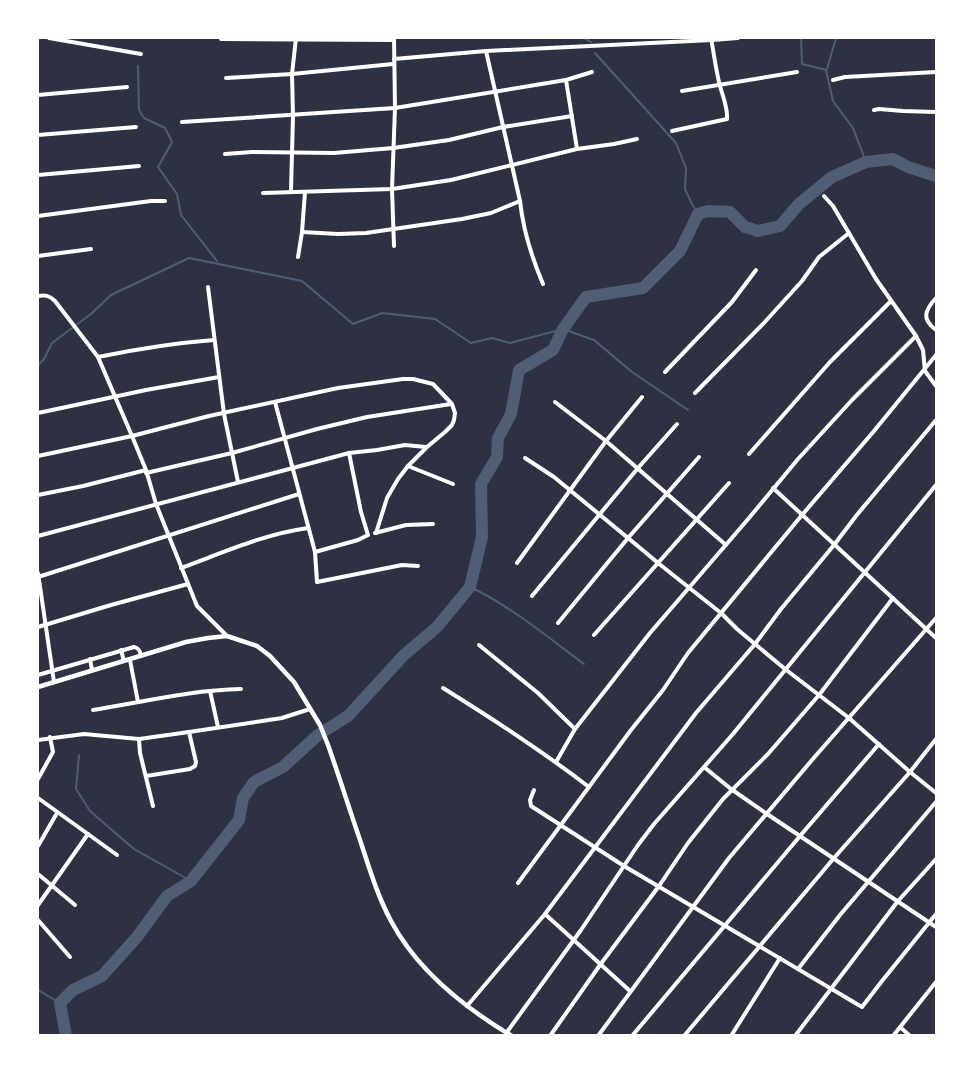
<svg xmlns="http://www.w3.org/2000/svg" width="974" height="1073" viewBox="0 0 974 1073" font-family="'Asap Condensed',sans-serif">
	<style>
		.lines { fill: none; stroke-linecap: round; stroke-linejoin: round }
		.stream { stroke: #4f5d75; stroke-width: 2 }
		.river { stroke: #4f5d75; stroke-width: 12 }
		.minor { stroke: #fff; stroke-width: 4 }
		.tertiary { stroke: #fff; stroke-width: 4.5 }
	</style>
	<rect width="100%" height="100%" fill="#2d3142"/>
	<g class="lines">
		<g class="stream">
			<path d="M584,38L591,42"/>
			<path d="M801,38L802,64L826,70L833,101L853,128L866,162"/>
			<path d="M595,53L676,143L686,168L685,189L692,204L698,214"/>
			<path d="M138,66L139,110L144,118L165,128L172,142L158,167L177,194L181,215L217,261"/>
			<path d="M827,69L836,38"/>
			<path d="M38,365L44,359L52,343L91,314L111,295L189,258L302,281L353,324L382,313L435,319L471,343L492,338L510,343L563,329L594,340L632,372L688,410"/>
			<path d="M470,587C509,605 549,638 584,664"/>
			<path d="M79,755L76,789L90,811L134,849L191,881"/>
			<path d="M38,990L60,1003"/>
		</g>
		<path class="river" d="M66,1036L60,1003L73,990L102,976L137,937L167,896L191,881L239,820L243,798L254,782L283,767L318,735L348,716L404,655L437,627L470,587L482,537L481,484L497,457L498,438L511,414L519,370L553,350L563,329L586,297L643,288L680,251L698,214L708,211L730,212L745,227L758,231L780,226L799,204L832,177L866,162L893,159L908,167L936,176"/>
		<g class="minor">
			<path d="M49,38L141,54"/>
			<path d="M394,38L395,108L392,189L394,246"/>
			<path d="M221,39L394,40"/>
			<path d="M486,51L520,201C523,229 532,258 543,284"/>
			<path d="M394,59L486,51L712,40L738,38"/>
			<path d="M226,78L292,74L393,64"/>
			<path d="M566,80L577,149"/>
			<path d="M833,80L845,77L936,72"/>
			<path d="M682,91L797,72"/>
			<path d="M38,95L127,87"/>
			<path d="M874,110L879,109L903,111L936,112"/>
			<path d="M182,122L395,108L566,80L592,72"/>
			<path d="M672,131L727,119C728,108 723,97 720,86C716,71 714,54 711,38"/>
			<path d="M38,135L136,127"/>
			<path d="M225,154L252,152L334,153L393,148L449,140L503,127L572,116"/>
			<path d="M38,175L139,166"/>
			<path d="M291,191L293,115L292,74L296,38"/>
			<path d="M263,193L392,189L451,180L577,149L614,144L637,139"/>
			<path d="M824,196L833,206L876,279L916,336L923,350L925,371L936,386"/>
			<path d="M38,216L151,201H165"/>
			<path d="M302,232L338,234L366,233L462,219L491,213L520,201"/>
			<path d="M38,256L91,249"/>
			<path d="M298,257L302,232L305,192"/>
			<path d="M208,287L224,414L238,482"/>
			<path d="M38,296C45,295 49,295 55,301L98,357L132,436L146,470L156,504L197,606L227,636"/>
			<path d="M936,298C925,310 921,319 936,330"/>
			<path d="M98,357C137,349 175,343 214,340"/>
			<path d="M665,372L732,302L756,270"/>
			<path d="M695,393L763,324L802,281L819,257L849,233"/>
			<path d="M275,402L315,552L317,582L402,565L418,566"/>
			<path d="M555,402L606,441L726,545"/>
			<path d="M38,413L146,390L219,377"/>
			<path d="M749,454L830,362L891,301"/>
			<path d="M38,456L132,436L209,416L338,388L403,379H413L433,384L452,404L455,413L454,420L452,425L445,432L427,447L408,466L398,479L387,498L376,533"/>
			<path d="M525,458L554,477L645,552L658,563L721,613L737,629L785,669L849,718L910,772L936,793"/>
			<path d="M408,466L453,484"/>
			<path d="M146,473L232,453L317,429L367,417L451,404"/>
			<path d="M773,488L936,638"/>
			<path d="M38,495L83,486L146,470"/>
			<path d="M375,533L406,525L433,524"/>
			<path d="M38,536L349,453L377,450L405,445L426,447"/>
			<path d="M315,552L358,540L368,535L361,512L349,453"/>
			<path d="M517,563L606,441L642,397"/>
			<path d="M181,568C222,553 264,534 308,528"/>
			<path d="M38,573L54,682"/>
			<path d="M38,577L299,494"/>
			<path d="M532,596L638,468L677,424"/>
			<path d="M558,623L628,538L699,457"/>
			<path d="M38,627L111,605L188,584"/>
			<path d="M594,635L729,483"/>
			<path d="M479,645L538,693L575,729"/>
			<path d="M121,650L124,661"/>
			<path d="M90,659L92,670"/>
			<path d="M130,660L138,702"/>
			<path d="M38,675L134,647C139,648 140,651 141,656"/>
			<path d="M443,688C493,719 542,751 589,787"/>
			<path d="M210,691L218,727"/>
			<path d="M93,710C143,702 191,690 241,689"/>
			<path d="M38,740L84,734L139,739"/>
			<path d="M556,762L575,729L650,633L749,518L798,459L852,400L916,336"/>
			<path d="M704,767L731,789L767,814L936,927"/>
			<path d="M146,776L190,769L195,766L196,762L189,732"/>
			<path d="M38,779L53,752L50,737"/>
			<path d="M534,790L530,800L531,806L624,866L862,1007L882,981L936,914"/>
			<path d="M38,798L117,855"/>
			<path d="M153,806L140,753L139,739L189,732L282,718L310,709"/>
			<path d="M38,846L57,813"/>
			<path d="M38,874L75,905"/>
			<path d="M518,883L631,730L663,690L688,653L802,515L874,431L936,355"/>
			<path d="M38,905L88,834"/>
			<path d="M545,914L630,991"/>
			<path d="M38,920L70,957"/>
			<path d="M798,969L840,915L936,802"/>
			<path d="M467,1006L545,914L696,713L755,644L781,609L834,545L856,516L936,420"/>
			<path d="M900,1027L910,1036"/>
			<path d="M507,1032L581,930L638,845L654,824L733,734L936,485"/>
			<path d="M550,1036L600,965L659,886L688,843L723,799L768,754L819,695L893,598"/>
			<path d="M598,1036L729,858L812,760L936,618"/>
			<path d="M632,1036L800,836L879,744"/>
			<path d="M684,1036L834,858L910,772L936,739"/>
			<path d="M731,1036L780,958"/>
			<path d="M795,1036L898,901L936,859"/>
			<path d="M893,1036L936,982"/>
		</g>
		<path class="tertiary" d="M38,687L186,642L208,638L227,636L257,646L270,656L294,682L320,725L328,745C339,776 349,808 360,840C369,867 377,895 391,921C417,970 465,1008 512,1036"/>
	</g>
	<rect width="974" height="1073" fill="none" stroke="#ffffff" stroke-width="78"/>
</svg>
